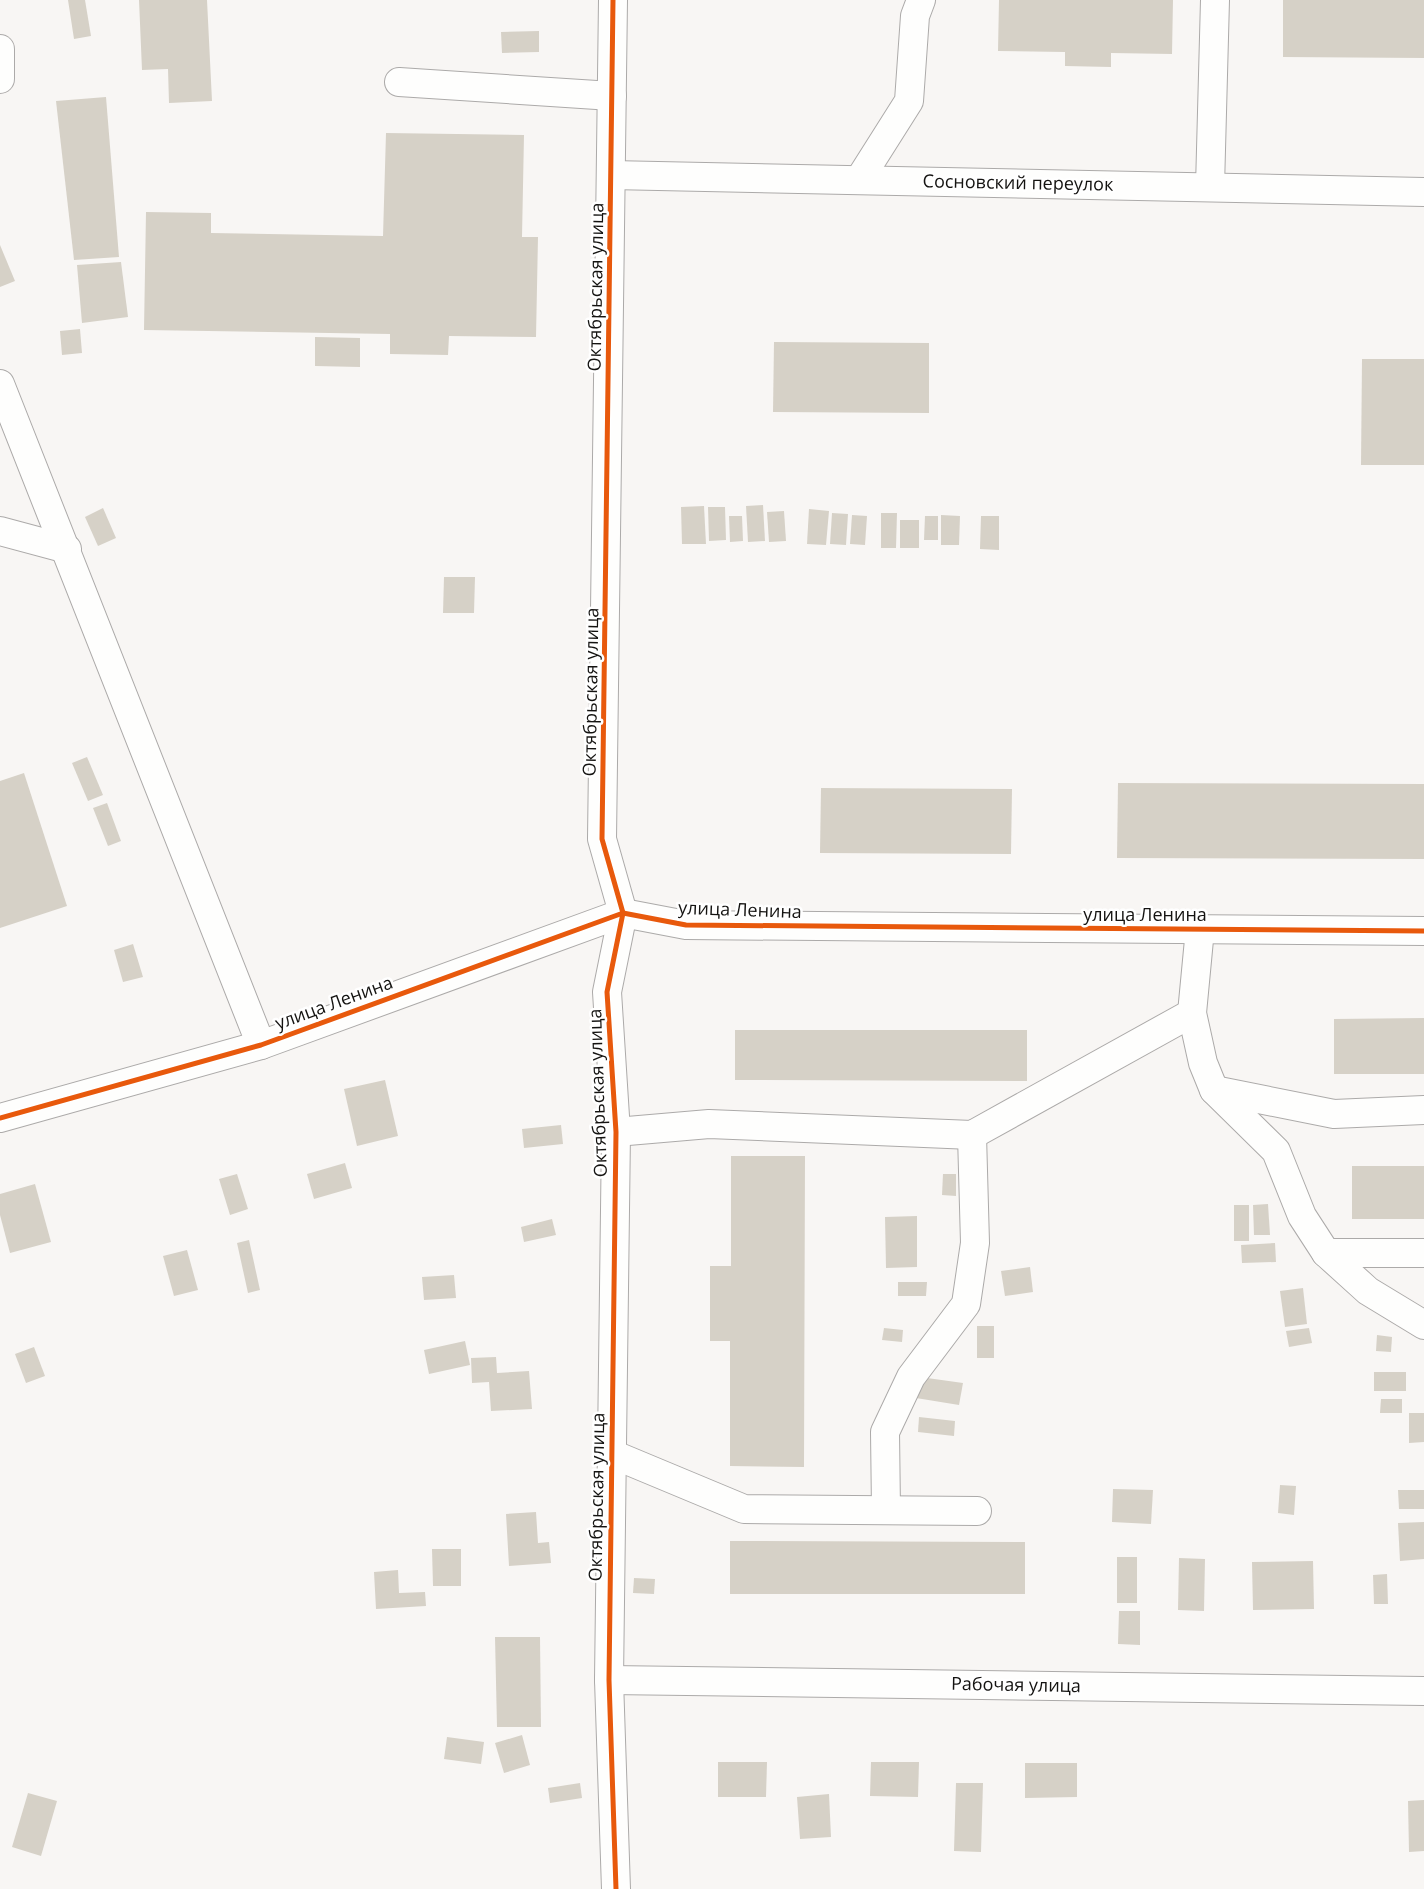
<svg xmlns="http://www.w3.org/2000/svg" width="1424" height="1889" viewBox="0 0 1424 1889" font-family="'Open Sans',sans-serif">
	<style>
		.building { fill: #d6d1c7 }
		.lines { fill: none; stroke-linecap: round; stroke-linejoin: round }
		.minor-casing { stroke: #acaaa9; stroke-width: 30 }
		.minor { stroke: #fefefd; stroke-width: 28 }
		.cycleway-casing { stroke: #fff; stroke-width: 8 }
		.cycleway { stroke: #e8590c; stroke-width: 5 }
		.labels { text-anchor: middle; stroke-width: 5; stroke-linejoin: round; paint-order: stroke }
		.street-label { font-size: 18px; fill: #141311; stroke: #fff }
	</style>
	<rect width="100%" height="100%" fill="#f8f6f4"/>
	<g class="building">
		<path d="M68,0H85L91,36L74,39Z"/>
		<path d="M139,0H207L212,101L169,103L168,69L142,70Z"/>
		<path d="M999,0H1173L1172,54L1111,53V67L1065,66V52L998,51Z"/>
		<path d="M1283,0H1424V58L1283,57Z"/>
		<path d="M539,31V52L502,53L501,32Z"/>
		<path d="M106,97L119,257L74,260L56,101Z"/>
		<path d="M386,133L524,135L522,237H538L536,337L449,336L448,355L390,354V334L144,330L146,212L211,213V233L383,236Z"/>
		<path d="M0,245L15,281L0,287Z"/>
		<path d="M121,262L128,317L82,323L77,265Z"/>
		<path d="M80,329L82,353L62,355L60,331Z"/>
		<path d="M315,337L360,338V367L315,366Z"/>
		<path d="M774,342L929,343V413L773,412Z"/>
		<path d="M1362,359H1424V465H1361Z"/>
		<path d="M763,505L765,541L748,542L746,506Z"/>
		<path d="M704,506L706,544H682L681,507Z"/>
		<path d="M708,507H725L726,540L709,541Z"/>
		<path d="M103,508L116,538L98,546L85,517Z"/>
		<path d="M809,509L829,511L826,545L807,544Z"/>
		<path d="M784,511L786,541L769,542L767,512Z"/>
		<path d="M832,513L848,514L846,545L830,544Z"/>
		<path d="M881,513H897L896,548H881Z"/>
		<path d="M852,515L867,516L865,545L850,544Z"/>
		<path d="M941,515L960,516L959,545H941Z"/>
		<path d="M729,516H742L743,541L730,542Z"/>
		<path d="M925,516H938V540H924Z"/>
		<path d="M981,516H999V550L980,549Z"/>
		<rect x="900" y="520" width="19" height="28"/>
		<path d="M444,577H475L474,613H443Z"/>
		<path d="M87,757L103,795L88,801L72,763Z"/>
		<path d="M24,773L67,906L0,928V781Z"/>
		<path d="M1118,783L1424,784V859L1117,858Z"/>
		<path d="M821,788L1012,789L1011,854L820,853Z"/>
		<path d="M107,803L121,841L108,846L93,808Z"/>
		<path d="M133,944L143,977L123,982L114,950Z"/>
		<path d="M1424,1018V1074H1334V1019Z"/>
		<path d="M735,1030H1027V1081L735,1080Z"/>
		<path d="M385,1080L398,1136L357,1146L344,1089Z"/>
		<path d="M561,1125L563,1144L524,1148L522,1129Z"/>
		<path d="M731,1156H805L804,1467L730,1466V1341H710V1266H731Z"/>
		<path d="M345,1163L352,1188L314,1199L307,1174Z"/>
		<rect x="1352" y="1166" width="72" height="53"/>
		<path d="M237,1174L248,1209L230,1215L219,1179Z"/>
		<path d="M943,1174H956V1196L942,1195Z"/>
		<path d="M35,1184L51,1242L10,1253L0,1215V1194Z"/>
		<path d="M1268,1204L1270,1235H1254L1253,1205Z"/>
		<rect x="1234" y="1205" width="15" height="36"/>
		<path d="M917,1216V1267L886,1268L885,1217Z"/>
		<path d="M552,1219L556,1235L524,1242L521,1227Z"/>
		<path d="M249,1240L260,1290L248,1293L237,1243Z"/>
		<path d="M1275,1243L1276,1262L1242,1263L1241,1245Z"/>
		<path d="M187,1250L198,1290L174,1296L163,1256Z"/>
		<path d="M1030,1267L1033,1292L1005,1296L1001,1271Z"/>
		<path d="M454,1275L456,1298L424,1300L422,1277Z"/>
		<path d="M898,1282H927L926,1296H898Z"/>
		<path d="M1303,1288L1307,1324L1285,1327L1280,1291Z"/>
		<rect x="977" y="1326" width="17" height="32"/>
		<path d="M884,1328L903,1330L902,1342L882,1340Z"/>
		<path d="M1309,1328L1312,1343L1289,1347L1286,1331Z"/>
		<path d="M1377,1335L1392,1337L1391,1352L1376,1351Z"/>
		<path d="M465,1341L470,1365L429,1374L424,1350Z"/>
		<path d="M34,1347L45,1376L26,1383L15,1354Z"/>
		<path d="M496,1357L497,1373L529,1371L532,1409L491,1411L489,1382L472,1383L471,1358Z"/>
		<rect x="1374" y="1372" width="32" height="19"/>
		<path d="M920,1377L963,1383L959,1405L916,1398Z"/>
		<path d="M1381,1399H1402V1413H1380Z"/>
		<path d="M1409,1413H1424V1442L1409,1443Z"/>
		<path d="M919,1417L955,1421L954,1436L918,1432Z"/>
		<path d="M1280,1485L1296,1486L1294,1515L1278,1513Z"/>
		<path d="M1113,1489L1153,1490L1151,1524L1112,1522Z"/>
		<path d="M1398,1490H1424V1509H1399Z"/>
		<path d="M536,1512L538,1543L549,1542L551,1563L509,1566L506,1514Z"/>
		<path d="M1424,1522V1559L1400,1561L1398,1523Z"/>
		<path d="M730,1541L1025,1542V1594H730Z"/>
		<path d="M432,1549H461V1586H433Z"/>
		<rect x="1117" y="1557" width="20" height="46"/>
		<path d="M1179,1558L1205,1559L1204,1611L1178,1610Z"/>
		<path d="M1313,1561L1314,1609L1253,1610L1252,1562Z"/>
		<path d="M398,1570L399,1593L425,1592L426,1606L376,1609L374,1572Z"/>
		<path d="M1387,1574L1388,1604H1374L1373,1575Z"/>
		<path d="M634,1578L655,1579L654,1594L633,1593Z"/>
		<path d="M1119,1611H1140V1645L1118,1644Z"/>
		<path d="M495,1637H540L541,1727H497Z"/>
		<path d="M522,1735L530,1765L504,1773L495,1743Z"/>
		<path d="M447,1737L484,1742L481,1764L444,1759Z"/>
		<path d="M718,1762H767L766,1797H718Z"/>
		<path d="M871,1762H919L918,1797L870,1796Z"/>
		<path d="M1025,1763H1077V1797L1025,1798Z"/>
		<path d="M580,1783L582,1798L550,1803L548,1788Z"/>
		<path d="M956,1783H983L981,1852L954,1851Z"/>
		<path d="M28,1793L57,1801L41,1856L12,1847Z"/>
		<path d="M829,1794L831,1837L800,1839L797,1797Z"/>
		<path d="M1424,1800V1851L1409,1852L1408,1801Z"/>
	</g>
	<g class="lines">
		<g class="minor-casing">
			<g id="minor">
				<path d="M613,0L602,839L623,913L607,992L616,1132L609,1680L616,1889"/>
				<path d="M0,49V79"/>
				<path d="M399,82L612,96"/>
				<path d="M611,175L1424,192"/>
				<path d="M859,180L909,101L915,16L921,0"/>
				<path d="M1210,187L1215,0"/>
				<path d="M0,384L261,1045"/>
				<path d="M0,531L67,549"/>
				<path d="M1200,929L1192,1013L1203,1063L1214,1090L1276,1151L1302,1216L1326,1253L1368,1291L1424,1325"/>
				<path d="M1214,1090L1334,1114L1424,1110"/>
				<path d="M0,1118L261,1045L623,913L686,925L1424,931"/>
				<path d="M616,1132L709,1124L972,1135L1192,1013"/>
				<path d="M1326,1253H1424"/>
				<path d="M612,1454L744,1509L977,1511"/>
				<path d="M886,1510L885,1432L911,1377L966,1304L975,1243L972,1135"/>
				<path d="M609,1680L1424,1691"/>
			</g>
		</g>
		<use href="#minor" class="minor"/>
		<g class="cycleway-casing">
			<g id="cycleway">
				<path d="M613,0L602,839L623,913L607,992L616,1132L609,1680L616,1889"/>
				<path d="M0,1118L261,1045L623,913L686,925L1424,931"/>
			</g>
		</g>
		<use href="#cycleway" class="cycleway"/>
	</g>
	<g class="labels">
		<g class="street-label">
			<text transform="translate(1018 183) rotate(1)" y="6">Сосновский переулок</text>
			<text transform="translate(596 287) rotate(-89)" y="6">Октябрьская улица</text>
			<text transform="translate(591 692) rotate(-89)" y="6">Октябрьская улица</text>
			<text transform="translate(740 910) rotate(2)" y="6">улица Ленина</text>
			<text x="1145" y="921">улица Ленина</text>
			<text transform="translate(334 1003) rotate(-20)" y="6">улица Ленина</text>
			<text transform="translate(598 1093) rotate(-92)" y="6">Октябрьская улица</text>
			<text transform="translate(597 1497) rotate(-89)" y="6">Октябрьская улица</text>
			<text transform="translate(1016 1685) rotate(1)" y="6">Рабочая улица</text>
		</g>
	</g>
</svg>
